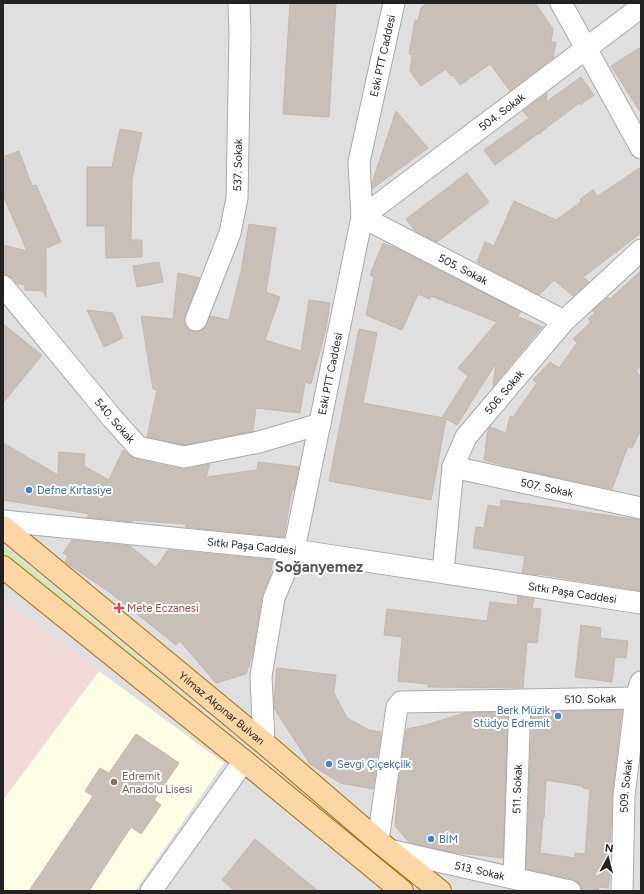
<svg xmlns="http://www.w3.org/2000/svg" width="644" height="894" viewBox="0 0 644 894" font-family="Figtree,sans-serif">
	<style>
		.residential { fill: #e0dfdf }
		.commercial { fill: #f2dad9 }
		.education { fill: #ffffe5 }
		.grass { fill: #cdebb0 }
		.building { fill: #c7bfb8; stroke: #c4b6ab; fill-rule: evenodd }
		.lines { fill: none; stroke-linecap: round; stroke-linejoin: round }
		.minor-casing { stroke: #a9a9a9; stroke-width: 23 }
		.primary-casing { stroke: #a06b00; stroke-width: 24 }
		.minor { stroke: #fff; stroke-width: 21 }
		.primary { stroke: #fcd6a4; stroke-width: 22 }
		.shop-dot { fill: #3f7fe0; stroke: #fff; stroke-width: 1.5 }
		.health-dot { fill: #e0444e; stroke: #fff; stroke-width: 1.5 }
		.education-dot { fill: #8d6e63; stroke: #fff; stroke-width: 1.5 }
		.labels { text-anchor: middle; stroke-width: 4; stroke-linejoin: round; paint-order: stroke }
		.street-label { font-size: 11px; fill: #222; stroke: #fff }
		.shop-label { font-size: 11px; fill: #366cbe; stroke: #fff; text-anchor: start }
		.health-label { font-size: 11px; fill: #be3a42; stroke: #fff; text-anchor: start }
		.education-label { font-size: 11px; fill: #785e54; stroke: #fff; text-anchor: start }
		.district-label { font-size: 15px; font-weight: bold; fill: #555; stroke: #fff }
	</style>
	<rect width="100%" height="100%" fill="#f2efe9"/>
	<rect class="residential" x="3" y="3" width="638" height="888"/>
	<path class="commercial" d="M7,603L99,671L3,800V609Z"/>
	<path class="education" d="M99,671L224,763L135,891H3V800Z"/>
	<path class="grass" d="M3,546L248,749L250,753H247L3,553Z"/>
	<g class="building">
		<path d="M290,3H336L329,117L283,114Z"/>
		<path d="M427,3H535L553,29L551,42H556L553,58L510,91L490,64L460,85L453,75L451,76L446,69L421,86L410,71L412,55L409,54L415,20L418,21L421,8Z"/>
		<path d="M641,47V113L611,66Z"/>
		<path d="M581,77L594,95L580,105L579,103L541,132L540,134L539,133L495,165L484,150L529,118L523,111L547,93L546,102Z"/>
		<path d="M396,111L428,148L372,189V183Z"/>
		<path d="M120,129L142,133L132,179L131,240H142V257L106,258L105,226H87V167H112Z"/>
		<path d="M19,151L32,186L36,185L61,242L46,248V297L43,291L25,290V285L16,283L12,278L8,275L3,274V245L27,251L3,195V157Z"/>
		<path d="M641,167V233L583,277L589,282L573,296L554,280L539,295L477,262L485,242L494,246L514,201L556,220L581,202L580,199L593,190L598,196Z"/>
		<path d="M467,173L489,202L437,242L415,231L406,219Z"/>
		<path d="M249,224L276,228L266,292L280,297L265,340L301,351L309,300L330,303L326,329L311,384L305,382L300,413L256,408L253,431L221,437H217V438L184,445L147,437L157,390L153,389L141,316L173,319L178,273L200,278L185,316L184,322L187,328L191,331L197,332L203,330L207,324L210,316L229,320L241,272Z"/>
		<path d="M383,243L400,250L521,312L517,316L542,327L493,386L496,363L457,425L446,419L431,500L329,481L359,329L377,333L363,403L444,418L443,416L468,376L458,368L497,322L431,296L430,299L418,294L402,330L366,315L374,277L370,275Z"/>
		<path d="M159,262L163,282L137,287L133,266Z"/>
		<path d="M641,271V365L636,371L641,378V429L632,448L628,446L612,489L513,468L484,460L488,430L490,427L506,433L510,416L513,417L537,383L533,380L550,362L559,368L577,343L573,339L591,322L588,319L595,313L592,311L608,297L610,299Z"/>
		<path d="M87,310L113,313L123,338L104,347Z"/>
		<path d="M3,324L42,355L3,403Z"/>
		<path d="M3,443L58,475L59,452L85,454L84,466L109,480L123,450L129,455L135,459L181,469H186L210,464L206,477L257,470L258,462L299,467L294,490H292L284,537L185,527L187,524L132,520V522L87,517L90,514L3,500Z"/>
		<path d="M501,500L641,520V591L538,574V575L522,573L525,556L473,548L476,527L484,528L488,505L500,507Z"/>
		<path d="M72,540L130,546L156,567L168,550L273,560L270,576L262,596L253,653L246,674L216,683L180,641L176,645L112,594L65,562L68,556L63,553Z"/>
		<path d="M518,596L534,599L532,608L541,609L537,643L527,642L523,688L428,687V684L398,681L402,637L384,635L387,609L487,621L490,602L517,605Z"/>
		<path d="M581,625L601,628L600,638L628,641L626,658L615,657L612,682L575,677Z"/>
		<path d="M277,668L336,675L334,693L347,718L369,730L381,732L373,789L340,783L310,764L274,708V698Z"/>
		<path d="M622,710L612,795L611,827L609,856L611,857V867L608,888L599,887L598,891H582L581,887L578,882L573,879L526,869L532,712ZM546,780L583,786V788L590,789L585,854L575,853V858L540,853L543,818H544Z"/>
		<path d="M508,712L503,858L450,852L409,842L395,826L398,794H397L406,730L407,729L422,726L465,713Z"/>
		<path d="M136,734L179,763L154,800L161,805L141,834L131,827L89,891H29L93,796L85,791L100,768L109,773Z"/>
		<path d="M255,839L318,891H235L222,880Z"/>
	</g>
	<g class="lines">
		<g class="minor-casing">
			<g id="minor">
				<path d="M561,3L641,148"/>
				<path id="s1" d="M3,286L113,419L138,447L184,457L259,442L320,424"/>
				<path id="s2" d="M196,320L230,233L237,198L240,33L239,3"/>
				<path id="s3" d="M564,321L362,217L641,7"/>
				<path id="s4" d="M453,467L641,508"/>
				<path id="s5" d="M3,521L294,550L641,603"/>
				<path id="s6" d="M443,572L453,467L466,437L564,321L641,250"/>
				<path id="s7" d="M264,743L261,676L274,598L294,550L362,217L359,162L394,3"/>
				<path id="s8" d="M378,841L397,707L401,702L636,698"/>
				<path id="s9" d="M389,850L570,891"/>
				<path id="s10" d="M514,878L520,700"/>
				<path d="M151,891L244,761"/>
				<path id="s11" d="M622,891L624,796L636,698L641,682"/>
			</g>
		</g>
		<g class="primary-casing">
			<g id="primary">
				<path id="s12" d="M3,527L264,743L378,841L440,891"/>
				<path d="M3,567L244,761L402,891"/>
			</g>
		</g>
		<use href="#minor" class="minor"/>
		<use href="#primary" class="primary"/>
	</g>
	<g class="shop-dot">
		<circle cx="29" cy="490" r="4"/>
		<circle cx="558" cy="716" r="4"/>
		<circle cx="329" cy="764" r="4"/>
		<circle cx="431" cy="839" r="4"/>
	</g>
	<path class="health-dot" d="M117 602h4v4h4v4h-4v4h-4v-4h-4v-4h4z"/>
	<circle class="education-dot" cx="114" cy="782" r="4"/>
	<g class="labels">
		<g class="street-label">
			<text dy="4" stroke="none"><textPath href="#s7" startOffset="702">Eski PTT Caddesi</textPath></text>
			<text dy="4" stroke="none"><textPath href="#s3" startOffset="402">504. Sokak</textPath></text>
			<text dy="4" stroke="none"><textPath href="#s2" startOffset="162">537. Sokak</textPath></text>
			<text transform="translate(463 269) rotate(27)" y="4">505. Sokak</text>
			<text dy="4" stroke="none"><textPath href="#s7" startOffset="378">Eski PTT Caddesi</textPath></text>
			<text dy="4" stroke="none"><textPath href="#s6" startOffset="197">506. Sokak</textPath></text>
			<text dy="4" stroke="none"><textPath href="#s1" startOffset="175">540. Sokak</textPath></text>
			<text dy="4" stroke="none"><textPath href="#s4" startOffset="96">507. Sokak</textPath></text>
			<text dy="4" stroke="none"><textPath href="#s5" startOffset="250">Sıtkı Paşa Caddesi</textPath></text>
			<text dy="4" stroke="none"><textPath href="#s5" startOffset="574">Sıtkı Paşa Caddesi</textPath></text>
			<text dy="4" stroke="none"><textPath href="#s8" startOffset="331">510. Sokak</textPath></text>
			<text dy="4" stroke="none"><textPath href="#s12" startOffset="284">Yılmaz Akpınar Bulvarı</textPath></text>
			<text dy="4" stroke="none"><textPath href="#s11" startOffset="105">509. Sokak</textPath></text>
			<text dy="4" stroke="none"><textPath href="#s10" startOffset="89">511. Sokak</textPath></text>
			<text dy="4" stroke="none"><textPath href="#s9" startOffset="93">513. Sokak</textPath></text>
		</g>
		<g class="shop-label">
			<text x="37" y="494">Defne Kırtasiye</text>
			<text x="550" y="714" text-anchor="end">Berk Müzik<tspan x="550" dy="13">Stüdyo Edremit</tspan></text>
			<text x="337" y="768">Sevgi Çiçekçilk</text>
			<text x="439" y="843">BİM</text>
		</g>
		<g class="health-label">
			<text x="127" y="612">Mete Eczanesi</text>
		</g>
		<g class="education-label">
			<text x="122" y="780">Edremit<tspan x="122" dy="13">Anadolu Lisesi</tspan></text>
		</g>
		<g class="district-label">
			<text x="319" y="572">Soğanyemez</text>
		</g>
	</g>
	<rect width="644" height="894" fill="none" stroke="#222222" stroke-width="8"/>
	<g transform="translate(608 858) rotate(7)" stroke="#ffffff" stroke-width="3" paint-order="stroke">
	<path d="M0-3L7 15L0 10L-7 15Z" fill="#222222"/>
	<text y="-6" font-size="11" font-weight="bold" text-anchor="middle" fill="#222222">N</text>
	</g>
</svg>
